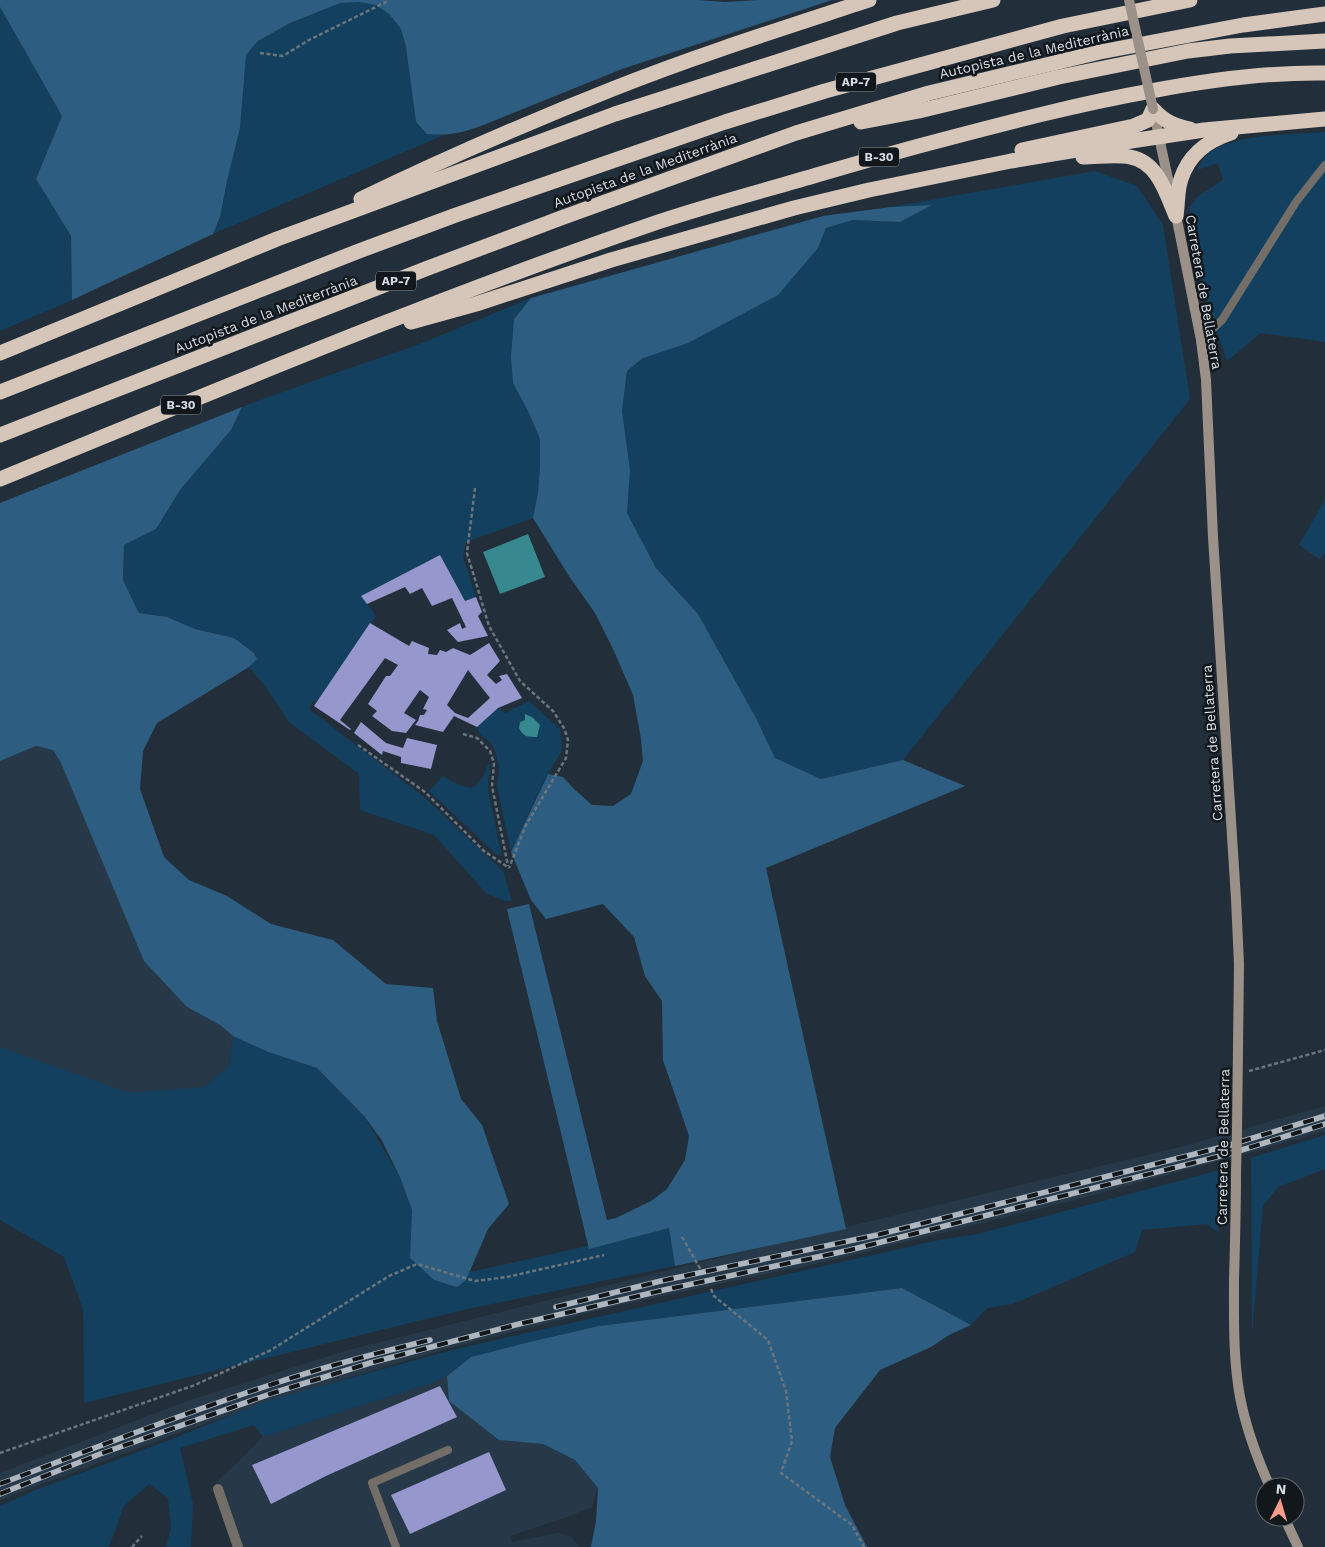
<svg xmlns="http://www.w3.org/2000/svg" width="1325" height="1547" viewBox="0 0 1325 1547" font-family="'Work Sans',sans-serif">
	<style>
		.built { fill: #273948 }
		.green { fill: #12405e }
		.forest { fill: #2d5e81 }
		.water { fill: #37888f }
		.building { fill: #9697cd; fill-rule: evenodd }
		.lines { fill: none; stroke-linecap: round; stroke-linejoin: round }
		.path { stroke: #6a757e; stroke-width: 2.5; stroke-dasharray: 4 2.5; stroke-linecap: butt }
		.lane { stroke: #746e68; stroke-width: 8 }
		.street { stroke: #746e68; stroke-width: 10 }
		.secondary { stroke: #9c9189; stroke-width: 10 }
		.highway { stroke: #d6c6b9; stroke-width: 15 }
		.rail-casing { stroke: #aeb7bf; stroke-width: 5.5 }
		.rail { stroke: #11171b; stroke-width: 4; stroke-dasharray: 11; stroke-linecap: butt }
		.secondary-bridge { stroke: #9c9189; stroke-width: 10 }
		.labels { text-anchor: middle; stroke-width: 5; stroke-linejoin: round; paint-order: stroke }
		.shield { fill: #11171b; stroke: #9aa2a8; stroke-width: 1 }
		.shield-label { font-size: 12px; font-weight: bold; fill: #d5dde4 }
		.street-label { font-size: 14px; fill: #d5dde4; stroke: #11171b }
	</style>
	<rect width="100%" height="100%" fill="#222f3a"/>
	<g class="built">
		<path d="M36,746L53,750L61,763L187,1007L220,1025L233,1036L229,1066L204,1087L168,1095L129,1093L99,1088L0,1048V761Z"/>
		<path d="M1325,1106V1131L1256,1151L1075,1200L833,1260L620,1305L450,1348L354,1376L192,1428L0,1500V1473L187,1401L345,1351L701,1262L1184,1146Z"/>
		<path d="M447,1376L449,1401L499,1440L543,1444L575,1460L598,1488L592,1507L567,1517L510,1536L512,1542L558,1533L572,1537L579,1547H238L218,1489V1481L263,1437L429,1384Z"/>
	</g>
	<g class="green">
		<path d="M359,2L376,5L390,15L401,29L406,47L416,122L427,134L444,135L213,234L220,217L227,181L240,128L246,55L258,41L290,23L340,3Z"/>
		<path d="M0,7L62,116L36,179L71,236L72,300L0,331Z"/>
		<path d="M1325,132V342L1261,333L1227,361L1208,305L1189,208L1197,197L1223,180L1218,163L1197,170C1200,165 1202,159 1208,154C1232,134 1294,134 1325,132Z"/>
		<path d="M1095,171L1137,186L1163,225L1190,399L903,760L821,779L775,758L756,718L698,614L656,568L627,513L630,470L622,411L627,371L643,358L818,248L826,228L853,220L900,222L931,205L891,207Z"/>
		<path d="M531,298L514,319L528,411L540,439V467L538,493L533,518L466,542L463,557L476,597L465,601L440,555L361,596L376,616L316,703L313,701L309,709L424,797L503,871L512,901H504L486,893L434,835L360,810L359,774L289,722L265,686L249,667L257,659L254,653L234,638L195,629L167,617L139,613L123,580L124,545L156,529L180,490L231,430L242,407L327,376L420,344Z"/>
		<path d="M1325,500V553L1319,559L1299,545Z"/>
		<path d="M529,701L560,729L562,744L561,752L543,782L511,852L497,786L499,767L496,754L492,744L480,734L477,727L498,708L505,713Z"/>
		<path d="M490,761L488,790L502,856L496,854L429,791L443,776C454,783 462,788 475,787L482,778Z"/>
		<path d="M233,1036L268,1052L317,1068L364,1116L400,1177L412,1210L410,1258L434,1280L669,1228L675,1266L463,1310L84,1403L83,1309L64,1257L0,1220V1047L129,1093L204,1087L229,1066Z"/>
		<path d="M1325,1135V1169L1278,1187L1263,1206L1252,1334L1251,1158Z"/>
		<path d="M1220,1170L1218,1232L1207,1224L1142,1230L1135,1252L1013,1304L987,1308L971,1325L902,1288L599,1326L525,1343L471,1357L447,1376L429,1384L263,1437L254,1425L180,1448L193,1504L191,1547H166L171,1528L168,1498L149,1484L124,1506L109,1547H0V1506L38,1489L162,1443L267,1401L456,1349L939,1240L978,1234Z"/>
	</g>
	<g class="forest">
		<path d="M0,0H698L725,2L759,0H832L622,69L481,126C460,133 449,136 427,134L416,122L406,47L401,29L390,15L376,5L359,2L340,3L290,23L258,41L246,55L240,128L227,181L220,217L213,234L72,300L71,236L36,179L62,116L0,7Z"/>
		<path d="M932,205L900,222L853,220L826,228L818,248L778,295L688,343L643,358L627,371L622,411L630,470L627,513L656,568L698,614L756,718L775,758L821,779L903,760L965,786L766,868L846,1229L675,1266L669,1228L589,1249L507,909L529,904L607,1220L616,1218L651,1201L667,1189L685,1160L689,1136L663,1060L662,1001L645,976L634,937L603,904L546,919L531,900L511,852L548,774L563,777L574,789L592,805L613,806L631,794L643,761L641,739L633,695L614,651L595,613L569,576L533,518L538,493L540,467V439L528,411L513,383L511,357L514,319L531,298L823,216L891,207Z"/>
		<path d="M242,407L231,430L180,490L156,529L124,545L123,580L139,613L167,617L195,629L234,638L254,653L257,659L249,667L157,723L143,751L140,789L164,857L189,880L227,896L271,924L333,940L386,984L433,988L437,1021L461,1099L482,1125L509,1204L488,1229L466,1280L457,1287L434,1280L410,1258L412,1210L400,1177L381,1139L364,1116L317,1068L268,1052L233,1036L220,1025L187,1007L144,961L61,763L53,750L36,746L0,761V503Z"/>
		<path d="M902,1288L971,1325L949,1335L931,1347L880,1370L835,1428L830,1457L845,1505L867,1547H591L596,1521L598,1488L575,1460L543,1444L499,1440L449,1401L447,1376L471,1357L525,1343L599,1326Z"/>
	</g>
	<g class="water">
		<path d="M528,534L545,577L500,594L483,552Z"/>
		<path d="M525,714L532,717L540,725L537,737C528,737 523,737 519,728L520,722L525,720Z"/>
	</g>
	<g class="building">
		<path d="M440,555L465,601L476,597L482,612L478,616L488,636L458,642L447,630L460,623L462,629L466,627L452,598L432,606L422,588L410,594L405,587L367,604L361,596Z"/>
		<path d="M370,623L409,646L412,641L429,648L428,654L437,655L440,650L446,652L453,648L470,655L489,643L500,661L487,675L496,684L502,680L499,676L507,674L522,698L498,708L477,727L454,716L443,732L415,725L418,721L420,715H424L427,710L423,709L429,697L420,690L404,713L416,720L406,733L392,731L372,716L377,711L368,704L386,676H390L398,665L385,658L340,720L351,729L350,730L314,706ZM468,670L490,698L468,718L455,713L447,705Z"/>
		<path d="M361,722L386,743L403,748L407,738L437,745L431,769L401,763V757L383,751L382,755L354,733Z"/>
		<path d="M440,1386L457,1417L326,1476L271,1504L252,1465Z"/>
		<path d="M489,1452L506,1490L410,1534L391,1495Z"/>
	</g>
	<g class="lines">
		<g class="path">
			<path d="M260,53L283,56L309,40L386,2L387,0"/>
			<path d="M475,488L467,553L489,626L520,681L553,711L564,728L568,740L566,758L526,825L509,868"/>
			<path d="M463,734L477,738L490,751L494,763L492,786L508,866"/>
			<path d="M358,745L425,792L484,851L509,868"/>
			<path d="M1249,1071L1325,1050"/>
			<path d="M682,1237L702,1272"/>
			<path d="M711,1289L714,1296L768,1340L786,1391L792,1441L781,1473L852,1525L864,1547"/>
			<path d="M0,1453L195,1385L271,1350L389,1276L417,1264L475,1281L507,1277L604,1255"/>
			<path d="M132,1547L142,1536"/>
		</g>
		<g class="lane">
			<path d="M1201,340L1222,320L1296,202L1325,165"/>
			<path d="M396,1547L372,1483L448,1450"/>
		</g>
		<path class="street" d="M218,1489L238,1547"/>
		<g class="secondary">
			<path d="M1153,109L1171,193"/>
			<path d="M1175,210L1201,340L1206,380L1213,537L1236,899L1239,964L1237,1132"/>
			<path d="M1236,1173C1236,1209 1235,1244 1234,1280C1234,1319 1233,1359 1240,1397C1246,1428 1257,1458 1270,1487"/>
			<path d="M1284,1517L1298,1547"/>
		</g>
		<g class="highway">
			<path d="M861,122L919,111L1059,77L1188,51L1230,46L1325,41"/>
			<path d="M1022,150L1134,126L1148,120L1153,109C1164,121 1174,126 1190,129"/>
			<path d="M1083,157C1098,157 1115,154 1130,157C1158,162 1166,193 1176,216"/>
			<path d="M361,199C444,159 529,122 615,88C698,55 784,28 869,0"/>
			<path d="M1176,215C1178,204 1177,190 1181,179C1189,154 1207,141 1231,133"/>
			<path d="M411,322L476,304L611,260L699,235L794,208L869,190L1011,161L1131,141L1204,130L1325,119"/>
			<path d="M0,353L277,239L615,114L897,23L993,0"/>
			<path d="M0,392L359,251L456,215L725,122L825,91L997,44L1063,26L1190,0"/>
			<path d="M0,435L428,268L561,218L796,133L929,93L1100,52L1243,25L1325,14"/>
			<path d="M0,479C218,390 435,298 658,222C700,208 743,196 786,184C835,170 884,155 934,142C1006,123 1078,104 1151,91C1209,80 1266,72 1325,73"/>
		</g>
		<g class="rail-casing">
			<g id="rail">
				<path d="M556,1307L661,1281L877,1235L1230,1145L1325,1116"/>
				<path d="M0,1484C89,1450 179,1415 270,1385C323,1367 377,1353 430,1340"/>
				<path d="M0,1494L100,1454L273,1393L370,1363L519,1324L664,1290L850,1250L1232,1153L1325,1124"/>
			</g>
		</g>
		<use href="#rail" class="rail"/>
		<g class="secondary-bridge">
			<path d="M1129,0L1153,109"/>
			<path d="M1236,1173L1237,1132"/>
		</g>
	</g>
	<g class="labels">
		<g class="shield">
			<rect x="836" y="72.5" width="40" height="19" rx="4"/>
			<rect x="859" y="147.5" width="40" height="19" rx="4"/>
			<rect x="376" y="271.5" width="40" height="19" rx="4"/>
			<rect x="161" y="395.5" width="40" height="19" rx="4"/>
		</g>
		<g class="shield-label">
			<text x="856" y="86">AP-7</text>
			<text x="879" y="161">B-30</text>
			<text x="396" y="285">AP-7</text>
			<text x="181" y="409">B-30</text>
		</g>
		<g class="street-label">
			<text transform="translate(1034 52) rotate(-13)" y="5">Autopista de la Mediterrània</text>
			<text transform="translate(645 170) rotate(-20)" y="5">Autopista de la Mediterrània</text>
			<text transform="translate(1204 292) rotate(80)" y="5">Carretera de Bellaterra</text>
			<text transform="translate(266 314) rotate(-21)" y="5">Autopista de la Mediterrània</text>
			<text transform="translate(1212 743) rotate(-94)" y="5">Carretera de Bellaterra</text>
			<text transform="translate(1223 1147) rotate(-89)" y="5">Carretera de Bellaterra</text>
		</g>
	</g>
	<g transform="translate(1280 1502) rotate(5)"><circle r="24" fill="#11171b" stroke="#5f666b"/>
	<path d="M0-4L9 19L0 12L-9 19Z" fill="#f49d8d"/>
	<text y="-8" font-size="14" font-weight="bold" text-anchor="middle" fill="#d5dde4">N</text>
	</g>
</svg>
